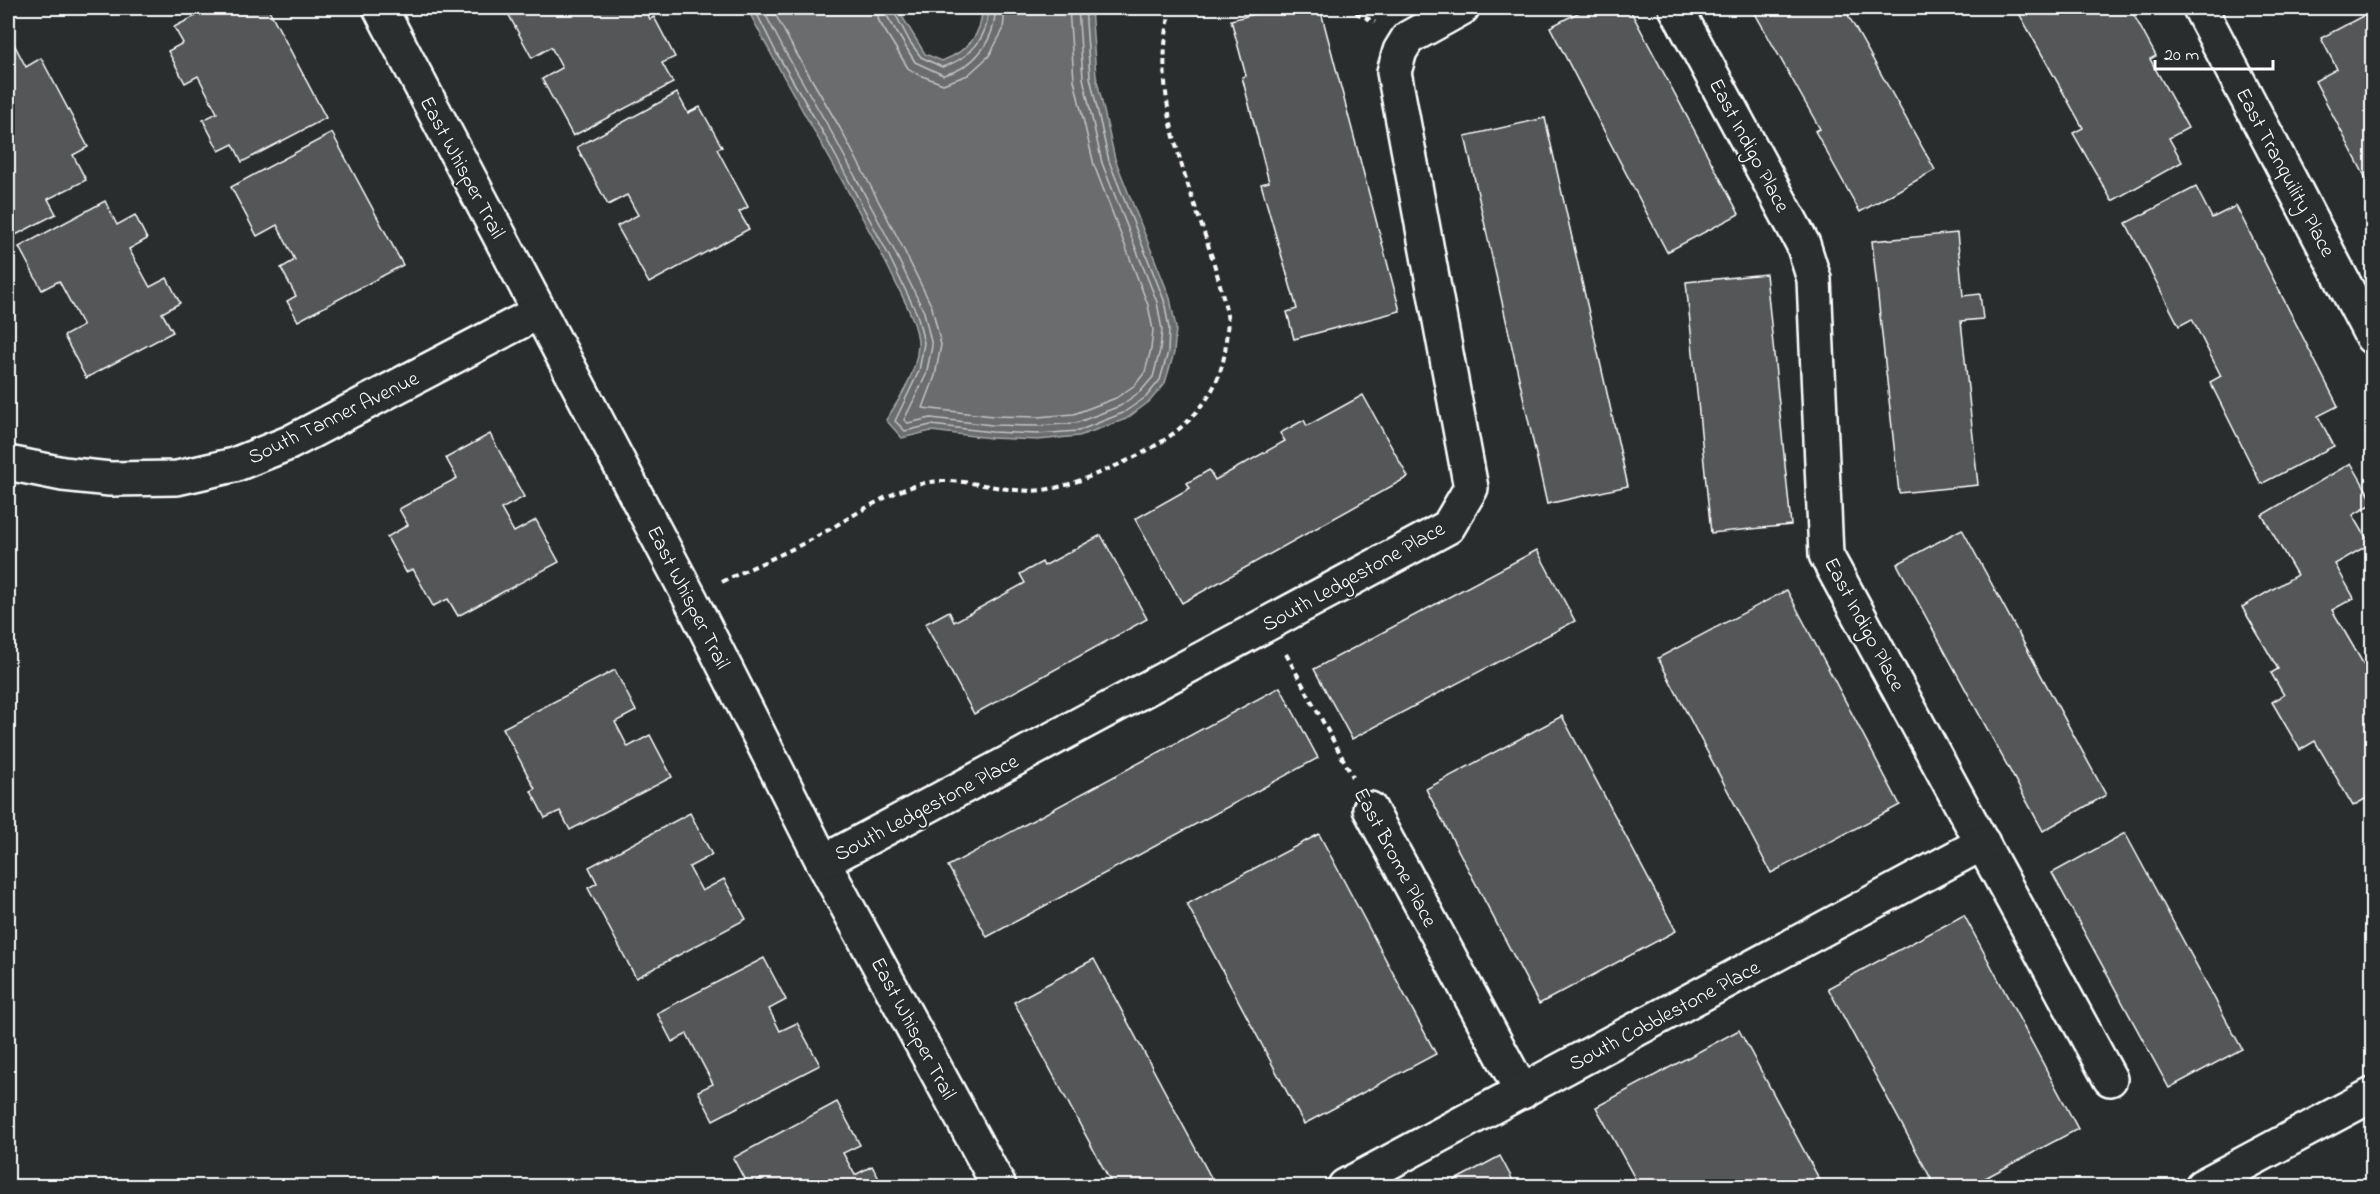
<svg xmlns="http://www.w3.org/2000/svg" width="2380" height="1194" viewBox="0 0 2380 1194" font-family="'Indie Flower',sans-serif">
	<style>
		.water { fill: #6a6c6d; stroke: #a6a7a7; stroke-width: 1.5 }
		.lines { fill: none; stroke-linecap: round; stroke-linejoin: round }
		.shore { stroke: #c3c4c5; stroke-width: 1.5 }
		.building { fill: #555758; stroke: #fff; stroke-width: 1.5 }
		.street-casing { stroke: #fff; stroke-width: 38 }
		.secondary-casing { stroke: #fff; stroke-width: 38 }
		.path { stroke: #fff; stroke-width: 4; stroke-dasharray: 6 4.5; stroke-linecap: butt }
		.street { stroke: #2a2d2e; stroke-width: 33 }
		.secondary { stroke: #2a2d2e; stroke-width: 33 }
		.labels { text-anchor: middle; stroke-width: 4.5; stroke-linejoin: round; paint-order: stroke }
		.street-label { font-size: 21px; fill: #fff; stroke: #2a2d2e }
	</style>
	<rect width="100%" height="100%" fill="#2a2d2e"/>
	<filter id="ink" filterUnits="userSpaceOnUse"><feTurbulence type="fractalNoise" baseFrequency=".0167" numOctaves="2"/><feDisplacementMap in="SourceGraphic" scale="12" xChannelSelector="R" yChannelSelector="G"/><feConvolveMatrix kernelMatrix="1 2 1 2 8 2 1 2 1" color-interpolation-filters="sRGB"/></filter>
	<g filter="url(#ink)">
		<path class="water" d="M747,8H897L925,54L942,61C967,51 982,36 982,8H1091L1096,76L1115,159L1170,298L1176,328L1174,353L1165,383L1150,401L1126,419L1079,436L1038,440L991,438L931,431L902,438L886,420C901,397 916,374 918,346C919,324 900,293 891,273C847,183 792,97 747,8Z"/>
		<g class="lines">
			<g class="shore">
				<path d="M754,8L776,52L825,136L886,250L917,314L924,343L919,371L895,421L905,431L931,425L992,432L1037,434L1078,431L1123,413L1146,397L1160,380L1168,352L1169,329L1164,300L1109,161L1090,77L1085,8"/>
				<path d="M762,8L783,48L832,133L892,246L924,312L932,346L926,375L904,420L908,423L931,418L992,425L1037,426L1076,423L1120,406L1141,391L1153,377L1160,350L1162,330L1157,302L1102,163L1083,78L1078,8"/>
				<path d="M772,8L791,44L840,128L900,242L932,307L941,345L935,376L923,408L993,416L1037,417L1074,414L1116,398L1135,385L1145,372L1151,349L1153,330L1148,305L1094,165L1074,80L1069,8"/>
				<path d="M876,8L879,21L908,68L917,74L943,84L968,75L989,56L1003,30L1005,8"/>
				<path d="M885,8L887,16L915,62L943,75C975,68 996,39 995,8"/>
				<path d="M892,8L910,42L921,57L942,67C970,59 989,37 988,8"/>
			</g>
		</g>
		<g class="building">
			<path d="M211,8H268L326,118L242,162L233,144L219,151L203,120L217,113L198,76L185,83L168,51L183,43L174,27Z"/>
			<path d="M505,8H644L650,19L654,17L675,57L662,63L673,83L573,136L542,79L562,68L551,47L532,58Z"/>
			<path d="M1278,8H1320L1400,311L1294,339L1287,312L1297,309L1261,184L1269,182L1242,77L1246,76L1231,20Z"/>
			<path d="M1587,8H1629L1739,214L1667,252L1550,27Z"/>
			<path d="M1752,8H1844L1935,170L1860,212L1815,131L1820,129Z"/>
			<path d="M2016,8H2130L2156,56L2150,59L2188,128L2169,138L2182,162L2112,201L2073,133L2083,128Z"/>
			<path d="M2372,11V190L2315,81L2337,69L2321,38Z"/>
			<path d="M14,44L26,67L41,58L88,147L73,155L86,180L48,199L56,214L8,239V48Z"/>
			<path d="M677,93L688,113L700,107L722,147L717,149L748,207L739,212L749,229L649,283L617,226L638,215L627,195L608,205L577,147Z"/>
			<path d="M1545,118L1628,486L1547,504L1465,136Z"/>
			<path d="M332,133L403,265L298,321L287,301L296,296L281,268L295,260L277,225L257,236L231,187Z"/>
			<path d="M2196,187L2212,218L2236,206L2338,406L2318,416L2334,446L2261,484L2210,382L2221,376L2192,319L2179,326L2126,223Z"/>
			<path d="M105,201L117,225L135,215L147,239L129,249L150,287L167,278L180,303L162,313L173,332L86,378L64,336L83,326L59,281L42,290L19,247Z"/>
			<path d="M1957,233L1963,296L1980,294L1983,319L1961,321L1978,485L1899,493L1872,241Z"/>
			<path d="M1766,274L1791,525L1711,533L1686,282Z"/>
			<path d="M1363,395L1408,477L1182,603L1135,519L1190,488L1187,483L1209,470L1215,480L1285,441L1280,433L1304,420L1307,426Z"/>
			<path d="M490,434L524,497L501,509L514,532L536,520L559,562L458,616L448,599L433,606L413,569L406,572L387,537L408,525L399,509L457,478L446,458Z"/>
			<path d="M2351,463L2372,500V504L2353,515L2370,544L2335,564L2354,598L2332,610L2364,665L2366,664L2372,674V795L2353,806L2315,741L2300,750L2272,702L2284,695L2271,673L2278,669L2242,607L2297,575L2262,515Z"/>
			<path d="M1962,529L2106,795L2043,831L1897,564Z"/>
			<path d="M1101,535L1147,619L974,714L925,624L949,611L954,622L1025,583L1020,574L1042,562L1044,566Z"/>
			<path d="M1537,550L1575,621L1352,739L1314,669Z"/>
			<path d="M1787,590L1900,805L1771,873L1658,658Z"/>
			<path d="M615,670L636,711L615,722L628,747L650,735L672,777L570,830L560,811L545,818L531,791L535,789L503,728Z"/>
			<path d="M1280,687L1318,758L987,937L948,866Z"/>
			<path d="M1562,716L1676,931L1539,1004L1426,789Z"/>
			<path d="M690,813L712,855L689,867L702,891L724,879L746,919L636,978L588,888L597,883L589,867Z"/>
			<path d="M2125,833L2242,1049L2169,1088L2052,873Z"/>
			<path d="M1319,834L1436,1054L1304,1124L1187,904Z"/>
			<path d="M1964,915L2078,1129L1970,1186H1935L1828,988Z"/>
			<path d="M764,958L786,1000L769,1009L780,1031L797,1023L820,1065L713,1120L698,1091L713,1084L687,1034L672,1042L657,1013Z"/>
			<path d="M1094,959L1215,1185L1211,1186H1113L1014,1002Z"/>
			<path d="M1739,1030L1823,1186H1639L1596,1107Z"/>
			<path d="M837,1102L860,1145L843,1153L855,1175L872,1166L883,1186H764L760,1179L748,1186L733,1158Z"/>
			<path d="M1500,1156L1516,1186H1444Z"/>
		</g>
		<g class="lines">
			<g class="street-casing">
				<g id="street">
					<path d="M380,8L690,598L823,862L999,1186"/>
					<path d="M1676,8L1803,244L1814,279L1826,555L2110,1079"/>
					<path d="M2200,8L2372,337"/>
					<path d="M8,463L63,474L110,479L177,478L234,465L289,443L539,312"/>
					<path d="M1370,809L1522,1092"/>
					<path d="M823,862L1448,527L1471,488L1394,72L1400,51L1408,38L1462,8"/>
					<path d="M1345,1186L1983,843"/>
				</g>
			</g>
			<g class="secondary-casing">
				<path id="secondary" d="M2202,1186L2372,1095"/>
			</g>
			<g class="path">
				<path d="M1346,8L1375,22"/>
				<path d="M722,582C751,567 782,555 812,539C846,521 880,496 917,485C959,472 1001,495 1043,490C1066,487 1086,478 1106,470C1164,446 1220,412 1226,343C1226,334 1229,324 1227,315C1207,211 1144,119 1171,8"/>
				<path d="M1286,654L1353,777"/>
			</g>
			<use href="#street" class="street"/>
			<use href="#secondary" class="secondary"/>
		</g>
	</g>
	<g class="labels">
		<g class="street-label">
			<text transform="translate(1750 145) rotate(62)" y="7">East Indigo Place</text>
			<text transform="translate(463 167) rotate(62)" y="7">East Whisper Trail</text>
			<text transform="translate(2286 172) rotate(62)" y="7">East Tranquility Place</text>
			<text transform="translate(333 417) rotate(-26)" y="7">South Tanner Avenue</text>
			<text transform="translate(1353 576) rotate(-29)" y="7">South Ledgestone Place</text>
			<text transform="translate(689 597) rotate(63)" y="7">East Whisper Trail</text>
			<text transform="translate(1865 624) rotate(62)" y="7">East Indigo Place</text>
			<text transform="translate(926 807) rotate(-28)" y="7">South Ledgestone Place</text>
			<text transform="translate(1396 857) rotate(62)" y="7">East Brome Place</text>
			<text transform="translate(1664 1015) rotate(-28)" y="7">South Cobblestone Place</text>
			<text transform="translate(914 1028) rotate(62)" y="7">East Whisper Trail</text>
		</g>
	</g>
	<rect width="2380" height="1194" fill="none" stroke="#2a2d2e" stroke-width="30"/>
	<rect x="15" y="15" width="2350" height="1164" fill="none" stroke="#fff" stroke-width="2" filter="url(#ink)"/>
	<path d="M2155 60v9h118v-9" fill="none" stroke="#ffffff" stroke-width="3"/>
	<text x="2164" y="60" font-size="18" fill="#ffffff" stroke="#2a2d2e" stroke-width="4.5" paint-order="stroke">20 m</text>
</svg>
